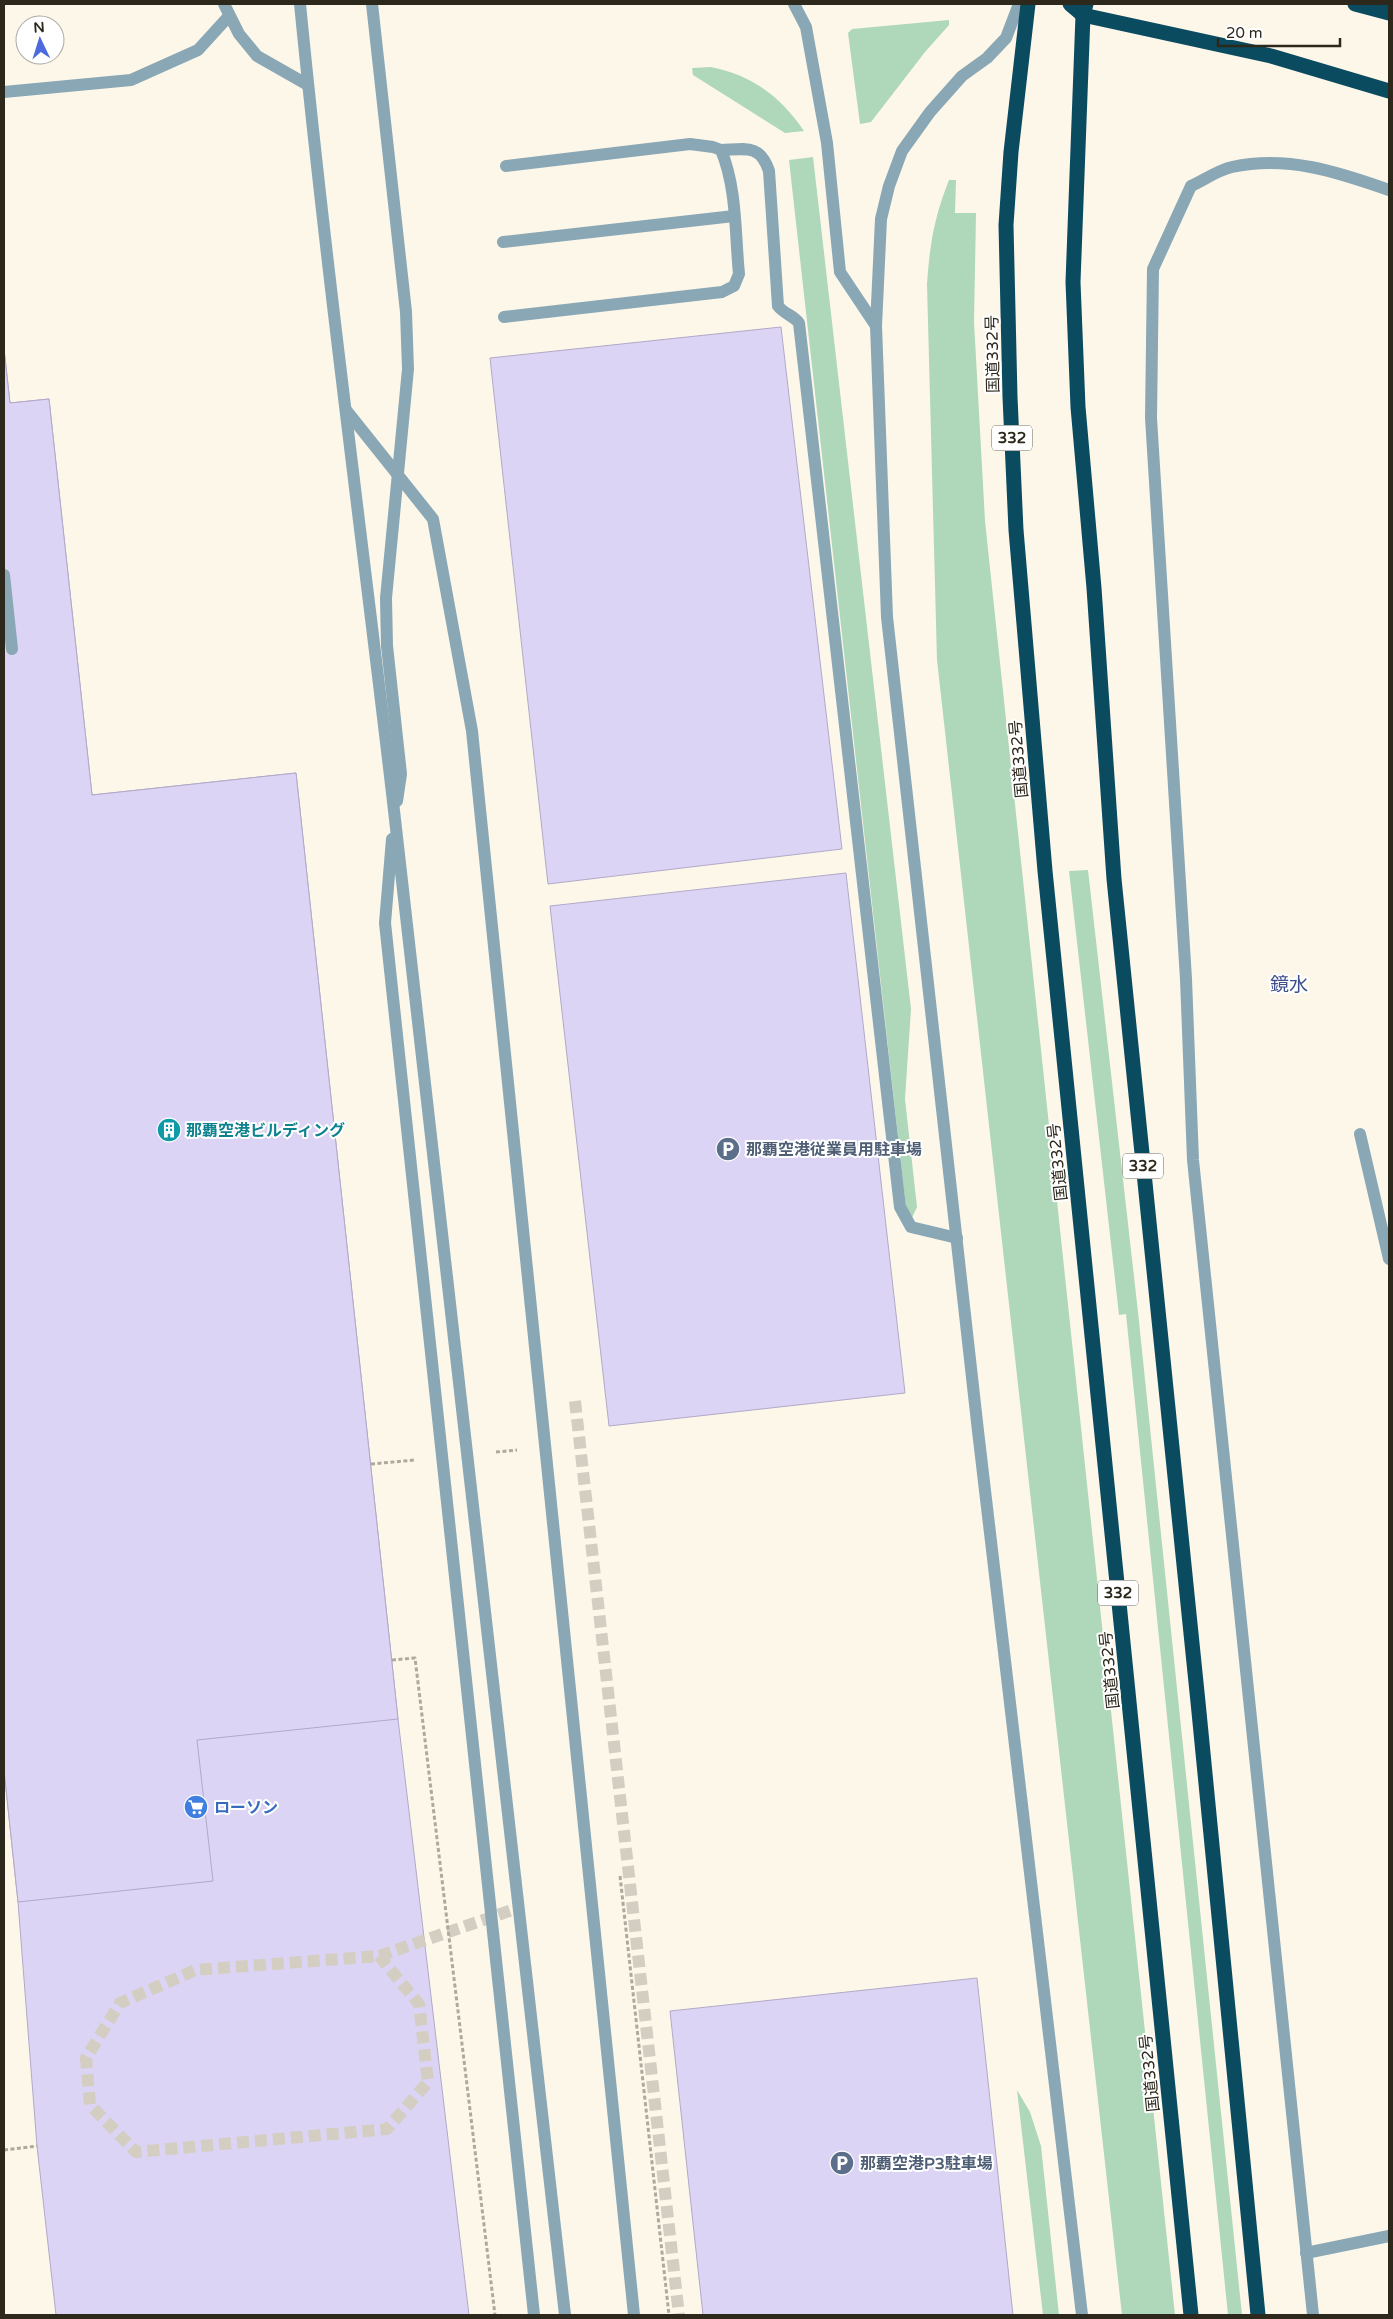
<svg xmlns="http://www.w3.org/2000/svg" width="1393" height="2319" viewBox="0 0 1393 2319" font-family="'Varela Round','Noto Sans JP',sans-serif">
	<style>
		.green { fill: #afd7b9 }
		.building { fill: #dcd4f4; stroke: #b1a9c7 }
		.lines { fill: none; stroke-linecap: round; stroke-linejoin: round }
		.minor-tunnel { stroke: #d3cec1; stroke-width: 12; stroke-dasharray: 12 6; stroke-linecap: butt }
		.path { stroke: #aea99c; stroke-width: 3; stroke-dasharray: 4 2.5; stroke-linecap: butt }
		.minor { stroke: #89a7b4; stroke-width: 12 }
		.highway { stroke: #0b4b60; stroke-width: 15 }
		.labels { text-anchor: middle; stroke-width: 4; stroke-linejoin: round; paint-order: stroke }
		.shield { fill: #fff; stroke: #6c6860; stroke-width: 1 }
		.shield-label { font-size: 15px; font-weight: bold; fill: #2d281c }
		.street-label { font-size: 16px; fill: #2d281c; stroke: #fff }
		.culture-label { font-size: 16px; font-weight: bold; fill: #0d838f; stroke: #fff; text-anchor: start }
		.service-label { font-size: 16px; font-weight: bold; fill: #4e5e75; stroke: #fff; text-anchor: start }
		.shop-label { font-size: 16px; font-weight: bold; fill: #366cbe; stroke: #fff; text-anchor: start }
		.quarter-label { font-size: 19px; fill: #3e4f8b; stroke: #fff }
	</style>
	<rect width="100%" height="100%" fill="#fdf7ea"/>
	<g class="green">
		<path d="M949,20V25L925,52L871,122L860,124L848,33L852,29Z"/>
		<path d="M711,67C752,75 781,97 804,131L785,133L693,75L692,68Z"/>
		<path d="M813,157L911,1009L905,1099L917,1207L908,1226L789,160Z"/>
		<path d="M949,180H956L955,213H976L974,322L985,521L1175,2315H1122L937,660L927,284C930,243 934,218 949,180Z"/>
		<path d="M1088,870L1138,1312L1242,2315H1228L1126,1314L1119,1315L1069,871Z"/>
		<path d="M1017,2090L1030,2112L1041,2146L1059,2315H1043Z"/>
	</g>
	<g class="building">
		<path d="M781,327L842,849L548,884L490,358Z"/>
		<path d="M4,349L10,403L49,399L92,795L296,773L398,1719L469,2315H56L37,2146L18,1902L4,1770Z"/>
		<path d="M4,349L10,403L49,399L92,795L296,773L398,1719L197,1740L213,1881L18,1902L4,1770Z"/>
		<path d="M846,873L905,1393L609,1426L550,906Z"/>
		<path d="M977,1978L1013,2315H703L670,2011Z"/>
	</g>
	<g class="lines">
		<g class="minor-tunnel">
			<path d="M575,1401L679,2315"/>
			<path d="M379,1956L419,2004L428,2082L387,2129L136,2152L90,2105L86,2058L120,2003L195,1970L379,1956L518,1908"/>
		</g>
		<g class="path">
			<path d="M496,1452L517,1450"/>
			<path d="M371,1464L415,1460"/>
			<path d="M392,1660L415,1658L495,2315"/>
			<path d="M620,1876L669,2315"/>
			<path d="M4,2150L37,2146"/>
		</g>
		<g class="minor">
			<path d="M224,4L239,34L257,56L308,85"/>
			<path d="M300,4C326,268 361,530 392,793C451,1301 507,1808 565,2315"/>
			<path d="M372,4L406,312L408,369L386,598L387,646L401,774L397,801"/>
			<path d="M794,4L806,27L827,143L840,272L876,326"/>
			<path d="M1019,4L1006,38L987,58L962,76L930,112L902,151L889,186L881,219L876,326L887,617L978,1431L1082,2315"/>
			<path d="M4,92L131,80L198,50L229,16"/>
			<path d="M721,150C746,149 760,144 769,171L778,306C784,314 793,315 799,323L900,1207L911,1227L957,1238"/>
			<path d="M503,242L734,216"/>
			<path d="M504,317L722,292L734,286L739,274C735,234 737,188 721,150L713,147L690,144L506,166"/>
			<path d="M346,410L433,519L472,731L634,2315"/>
			<path d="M4,575L12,649"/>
			<path d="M392,839L385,923L534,2315"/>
			<path d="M1360,1134L1389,1259"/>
			<path d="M1306,2253L1389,2236"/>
			<path d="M1313,2315L1193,1160L1186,979L1151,418L1153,269L1191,186C1204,180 1218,170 1232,167C1287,155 1338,172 1389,190"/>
		</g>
		<g class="highway">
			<path d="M1028,4L1011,152L1006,225L1010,397L1016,530L1045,871L1191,2315"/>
			<path d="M1070,4L1083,15L1271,56L1389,91"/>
			<path d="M1086,4L1083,15L1073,282L1078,407L1094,588L1114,879L1198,1702L1258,2315"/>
			<path d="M1355,4L1389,13"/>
		</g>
	</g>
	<defs>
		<g id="building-disc" transform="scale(1.25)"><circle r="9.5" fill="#0f9aa8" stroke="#fff"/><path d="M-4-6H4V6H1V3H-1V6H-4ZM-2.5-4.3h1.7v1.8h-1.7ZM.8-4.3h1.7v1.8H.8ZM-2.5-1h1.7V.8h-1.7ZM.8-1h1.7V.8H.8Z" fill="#fff"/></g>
		<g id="parking-disc" transform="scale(1.25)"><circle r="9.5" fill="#5c6f8a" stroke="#fff"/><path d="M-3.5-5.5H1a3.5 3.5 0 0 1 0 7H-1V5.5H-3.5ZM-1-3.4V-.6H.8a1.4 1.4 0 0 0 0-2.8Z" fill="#fff"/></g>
		<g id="supermarket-disc" transform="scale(1.25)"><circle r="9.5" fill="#3f7fe0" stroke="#fff"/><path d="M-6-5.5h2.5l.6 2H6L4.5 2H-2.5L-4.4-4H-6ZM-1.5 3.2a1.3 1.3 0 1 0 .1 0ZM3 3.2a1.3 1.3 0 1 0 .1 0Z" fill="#fff"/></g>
	</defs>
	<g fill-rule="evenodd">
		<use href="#building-disc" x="169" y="1130"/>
		<use href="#parking-disc" x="728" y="1149"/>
		<use href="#supermarket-disc" x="196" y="1807"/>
		<use href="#parking-disc" x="842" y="2163"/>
	</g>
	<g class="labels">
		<g class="shield">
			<rect x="992" y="425.5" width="40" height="25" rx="4"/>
			<rect x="1123" y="1153.5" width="40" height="25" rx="4"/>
			<rect x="1098" y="1580.5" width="40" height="25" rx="4"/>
		</g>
		<g class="shield-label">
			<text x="1012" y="443">332</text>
			<text x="1143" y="1171">332</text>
			<text x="1118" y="1598">332</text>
		</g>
		<g class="street-label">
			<text transform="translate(992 354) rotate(-91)" y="6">国道332号</text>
			<text transform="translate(1018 759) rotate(-95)" y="6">国道332号</text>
			<text transform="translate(1057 1162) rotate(-96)" y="6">国道332号</text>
			<text transform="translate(1109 1670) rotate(-96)" y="6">国道332号</text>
			<text transform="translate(1149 2073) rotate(-96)" y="6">国道332号</text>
		</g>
		<g class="culture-label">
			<text x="186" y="1136">那覇空港ビルディング</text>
		</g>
		<g class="service-label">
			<text x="746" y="1155">那覇空港従業員用駐車場</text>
			<text x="860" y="2169">那覇空港P3駐車場</text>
		</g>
		<g class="shop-label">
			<text x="214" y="1813">ローソン</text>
		</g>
		<g class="quarter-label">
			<text x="1289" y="991">鏡水</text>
		</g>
	</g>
	<rect width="1393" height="2319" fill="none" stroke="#2d281c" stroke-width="10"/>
	<g transform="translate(40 40) rotate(356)"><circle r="24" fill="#ffffff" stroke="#aba9a4"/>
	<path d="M0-4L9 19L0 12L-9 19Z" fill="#4c69dd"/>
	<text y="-8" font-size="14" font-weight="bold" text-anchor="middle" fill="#2d281c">N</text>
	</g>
	<path d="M1218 38v8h122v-8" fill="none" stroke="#2d281c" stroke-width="2.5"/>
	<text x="1226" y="38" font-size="15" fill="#2d281c" stroke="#ffffff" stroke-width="4" paint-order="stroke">20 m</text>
</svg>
